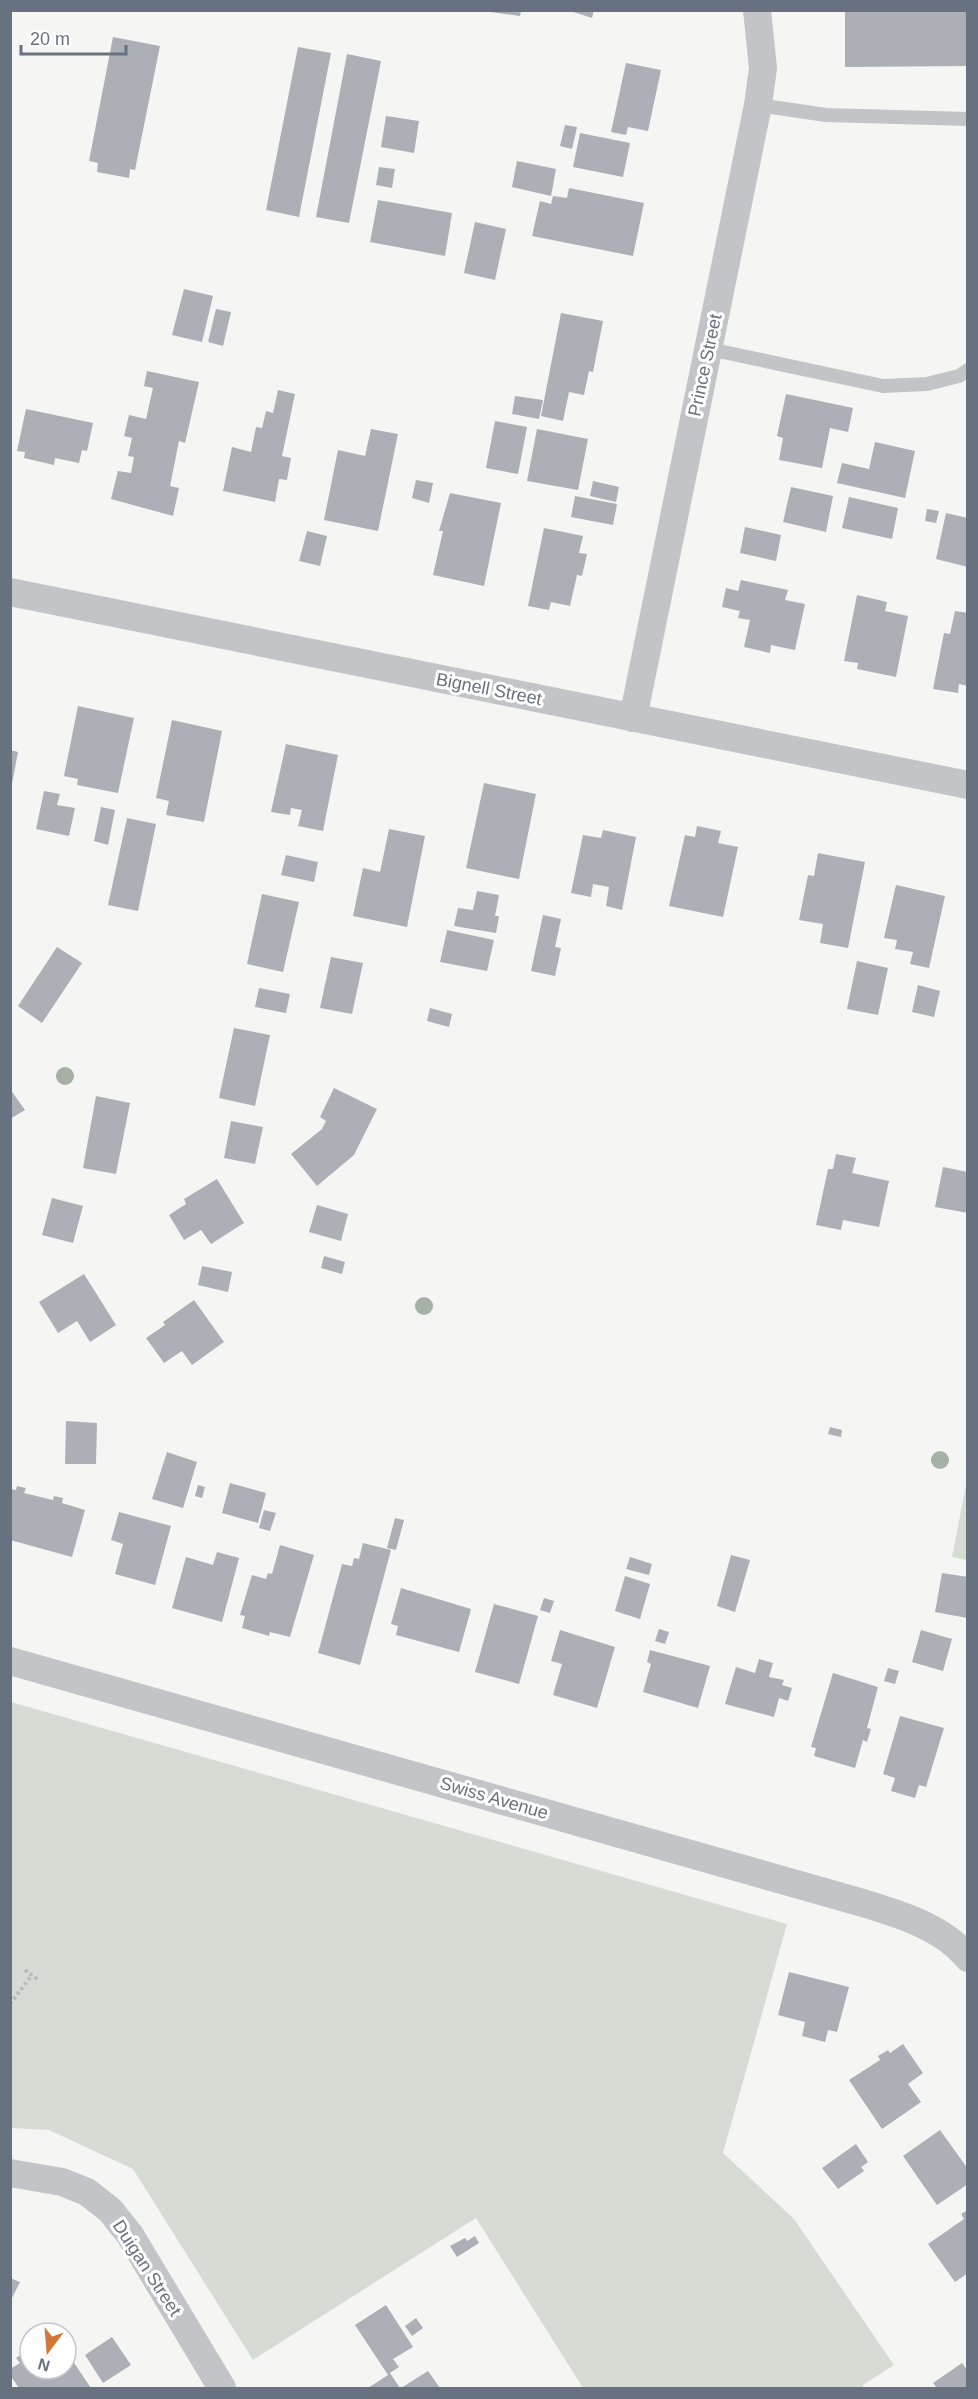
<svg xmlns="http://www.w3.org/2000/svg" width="978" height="2399" viewBox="0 0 978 2399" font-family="Arial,sans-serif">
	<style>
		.green { fill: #d6dcd4 }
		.building { fill: #acb0b6 }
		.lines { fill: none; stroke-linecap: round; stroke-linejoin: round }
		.path { stroke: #b9bbbe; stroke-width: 4; stroke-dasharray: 3 3; stroke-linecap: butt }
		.service { stroke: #c2c4c7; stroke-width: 14 }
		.minor { stroke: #c2c4c7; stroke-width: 28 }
		.tree { fill: #a6b0a5 }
		.labels { text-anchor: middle; stroke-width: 6; stroke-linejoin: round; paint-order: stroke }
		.street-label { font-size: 18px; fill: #687180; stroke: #fff }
	</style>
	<rect width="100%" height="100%" fill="#f5f5f3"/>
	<g class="green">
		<path d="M967,1480V1560L952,1557Z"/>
		<path d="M11,1702L787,1924L723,2153L794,2219L894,2365L863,2385V2388H583L476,2218L253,2360L133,2169L49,2130L11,2128Z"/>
	</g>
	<g class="building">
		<path d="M476,10H521L520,16Z"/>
		<path d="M567,10H594L592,18Z"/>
		<path d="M845,10H968V66L845,67Z"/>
		<path d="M113,37L160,46L135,170L130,169L129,178L97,172L98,163L89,161Z"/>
		<path d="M298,47L331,53L299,217L266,210Z"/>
		<path d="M347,54L381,61L349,223L316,217Z"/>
		<path d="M626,63L661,70L648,131L628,127L626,135L611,132Z"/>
		<path d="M386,116L419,121L414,153L381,147Z"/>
		<path d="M565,125L577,127L572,149L560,146Z"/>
		<path d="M580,133L630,143L623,177L573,167Z"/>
		<path d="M517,161L556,169L551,196L512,187Z"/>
		<path d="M379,167L395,169L392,188L376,185Z"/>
		<path d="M569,188L644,203L633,256L532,236L540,201L551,204L553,196L567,198Z"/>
		<path d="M378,200L452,213L445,256L370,242Z"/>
		<path d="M475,222L506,229L495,280L464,273Z"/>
		<path d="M184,289L213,296L202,342L172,335Z"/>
		<path d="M216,309L231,312L223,346L208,342Z"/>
		<path d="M561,313L603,321L593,372L589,371L584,395L569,392L563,421L541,416Z"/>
		<path d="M147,371L199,382L185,443L179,441L170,486L179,488L173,516L111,499L118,471L131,473L134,457L128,456L132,438L124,436L129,415L146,419L153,388L144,386Z"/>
		<path d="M278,390L295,394L282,456L291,458L287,480L279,479L275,502L223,491L232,447L251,452L256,427L262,428L266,411L273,413Z"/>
		<path d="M786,394L853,408L848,432L830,428L822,468L779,460L783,438L777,436Z"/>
		<path d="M515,396L543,400L539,419L512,414Z"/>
		<path d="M26,409L93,423L87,451L82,450L79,463L55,458L54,465L24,458L25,452L17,451Z"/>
		<path d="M495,421L527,427L518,474L486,468Z"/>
		<path d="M371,429L398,434L378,531L324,520L338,450L365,456Z"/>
		<path d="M537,429L588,439L578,490L527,481Z"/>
		<path d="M875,442L915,451L905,498L837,483L842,463L869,469Z"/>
		<path d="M416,480L433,483L429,503L412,498Z"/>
		<path d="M593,481L619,487L616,502L590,496Z"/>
		<path d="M791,487L833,496L826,532L783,522Z"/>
		<path d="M450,493L501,503L484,586L433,575L443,531H439Z"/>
		<path d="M575,496L617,504L613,525L571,517Z"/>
		<path d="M849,497L898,508L892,539L842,528Z"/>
		<path d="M927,509L939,511L936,523L925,521Z"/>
		<path d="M946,513L968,518V567L936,559Z"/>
		<path d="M745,527L781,535L776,561L740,553Z"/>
		<path d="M544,528L583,536L579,553L587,554L582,576L577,575L570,606L551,602L549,610L528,606Z"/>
		<path d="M307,531L327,536L320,566L299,561Z"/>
		<path d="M741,580L788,590L785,600L805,604L795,650L771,645L770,653L744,647L750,620L738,618L740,611L722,607L726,588L738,591Z"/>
		<path d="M857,595L887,602L885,611L908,616L896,677L857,669L858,663L844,661Z"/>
		<path d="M955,611L968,613V686L959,684L958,693L933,689L944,633L950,634Z"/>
		<path d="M78,706L134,718L118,793L77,785L78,779L64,776Z"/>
		<path d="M172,720L222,731L204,822L166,815L169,801L156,798Z"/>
		<path d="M286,744L338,755L323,831L298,826L302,810L291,808L290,815L271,812Z"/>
		<path d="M10,750L18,752L12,784H10Z"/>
		<path d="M484,783L536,794L519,879L466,868Z"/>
		<path d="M44,791L60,794L57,805L75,808L69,836L36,829Z"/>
		<path d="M101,807L115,810L108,845L94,841Z"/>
		<path d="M127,818L156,824L138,911L108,905Z"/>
		<path d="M697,826L721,831L718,843L738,847L723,917L669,906L685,835L695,837Z"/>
		<path d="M389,829L425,836L407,927L353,916L363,868L380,872Z"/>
		<path d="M603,830L636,837L622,910L606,906L609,887L593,884L591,897L571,893L583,835L601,838Z"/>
		<path d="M818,853L865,862L848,948L820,943L823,924L799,920L808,875L814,876Z"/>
		<path d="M286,855L318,862L314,882L281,875Z"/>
		<path d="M896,885L945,896L929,968L910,964L913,952L895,949L897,940L884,938Z"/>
		<path d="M477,891L499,895L495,916H499L496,933L454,926L458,908L473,910Z"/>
		<path d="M262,894L299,902L283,972L247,964Z"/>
		<path d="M543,915L561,919L555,947L561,948L555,976L531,971Z"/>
		<path d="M447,930L494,940L487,971L440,962Z"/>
		<path d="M57,947L82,963L42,1023L18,1006Z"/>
		<path d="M331,957L363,963L352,1014L320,1008Z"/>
		<path d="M857,961L888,968L878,1015L847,1009Z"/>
		<path d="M918,985L940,991L934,1017L912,1012Z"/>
		<path d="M259,988L290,994L286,1013L255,1007Z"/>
		<path d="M430,1008L452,1014L449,1027L427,1021Z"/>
		<path d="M234,1028L270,1035L255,1106L219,1098Z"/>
		<path d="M334,1088L377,1109L354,1155L317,1186L291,1154L322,1129L326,1121L320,1117Z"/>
		<path d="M10,1089L25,1110L10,1119Z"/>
		<path d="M96,1096L130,1103L116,1174L83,1168Z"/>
		<path d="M231,1121L263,1127L255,1164L224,1158Z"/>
		<path d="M836,1154L856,1158L852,1173L889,1181L879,1227L843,1220L841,1230L816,1225L828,1169H833Z"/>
		<path d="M943,1167L968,1172V1213L935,1207Z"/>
		<path d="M217,1179L244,1223L211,1244L201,1230L184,1240L169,1215L186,1204L184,1199Z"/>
		<path d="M52,1198L83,1206L73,1243L42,1235Z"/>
		<path d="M317,1205L348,1214L341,1241L309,1232Z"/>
		<path d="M324,1256L345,1262L342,1274L321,1268Z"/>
		<path d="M202,1266L232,1272L228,1292L198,1285Z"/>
		<path d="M84,1274L116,1325L90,1342L77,1321L58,1333L39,1302Z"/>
		<path d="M194,1300L224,1342L192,1365L182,1351L164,1363L146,1338L165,1325L163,1322Z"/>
		<path d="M66,1421L97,1423L96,1464H65Z"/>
		<path d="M830,1427L842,1430L841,1437L828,1434Z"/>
		<path d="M167,1452L197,1462L183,1508L152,1499Z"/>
		<path d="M230,1483L266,1493L258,1523L222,1513Z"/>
		<path d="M198,1485L205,1487L202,1498L195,1496Z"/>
		<path d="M17,1486L26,1488L24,1493L53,1500L54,1496L63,1498L62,1503L85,1510L72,1557L10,1540V1489L16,1490Z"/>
		<path d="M264,1510L276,1513L270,1531L259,1528Z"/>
		<path d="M119,1512L171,1526L155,1585L115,1574L123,1544L111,1540Z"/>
		<path d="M395,1518L404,1520L396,1550L387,1548Z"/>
		<path d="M363,1543L391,1550L360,1665L318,1653L342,1564L352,1566L354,1558L359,1559Z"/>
		<path d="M280,1545L314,1555L290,1637L270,1632L269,1636L242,1628L245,1616L240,1615L252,1575L266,1579L268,1573L272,1574Z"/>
		<path d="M217,1552L239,1558L222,1622L172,1608L186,1557L213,1565Z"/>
		<path d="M731,1555L750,1560L735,1612L717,1606Z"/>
		<path d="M630,1557L652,1564L649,1575L626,1569Z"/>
		<path d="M942,1573L968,1577L967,1618L935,1612Z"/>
		<path d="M625,1576L650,1584L640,1619L615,1611Z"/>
		<path d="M401,1588L471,1609L459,1652L396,1635L398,1626L391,1624Z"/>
		<path d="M544,1598L554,1601L550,1613L540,1610Z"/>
		<path d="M494,1604L538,1616L519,1684L475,1672Z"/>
		<path d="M659,1629L669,1632L665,1644L655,1641Z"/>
		<path d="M560,1630L615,1647L597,1708L553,1695L562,1664L551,1661Z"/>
		<path d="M921,1630L952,1639L943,1671L912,1662Z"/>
		<path d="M650,1650L710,1666L698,1708L643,1692L651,1664L647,1662Z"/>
		<path d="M759,1659L773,1663L769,1677L784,1680L782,1685L792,1688L788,1701L779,1698L774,1717L725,1704L736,1667L755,1673Z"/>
		<path d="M888,1668L899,1671L895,1684L884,1681Z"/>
		<path d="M833,1673L878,1687L867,1728L871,1729L867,1742L863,1740L855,1768L814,1756L816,1748L811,1747Z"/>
		<path d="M900,1716L944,1728L926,1787L919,1785L915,1798L891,1791L895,1778L883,1774Z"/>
		<path d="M789,1972L849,1987L837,2032L828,2030L825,2042L802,2036L805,2022L778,2015Z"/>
		<path d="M903,2044L923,2073L908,2084L921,2102L882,2129L849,2080L880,2060L878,2056L888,2050L890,2053Z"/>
		<path d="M940,2130L968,2169V2184L937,2205L903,2156Z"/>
		<path d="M856,2144L868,2162L861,2167L864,2171L838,2189L822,2168Z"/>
		<path d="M968,2210V2273L955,2282L928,2244L964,2219L961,2214Z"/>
		<path d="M475,2236L479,2243L457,2257L450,2246L465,2238L467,2241Z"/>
		<path d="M10,2278L20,2282L10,2302Z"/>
		<path d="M386,2305L413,2347L393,2359L399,2367L390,2373L400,2388H368L388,2375L355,2325Z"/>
		<path d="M416,2318L423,2328L412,2336L405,2326Z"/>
		<path d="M112,2337L131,2365L103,2383L85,2355Z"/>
		<path d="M30,2349V2369H66V2351L91,2388H19L10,2375V2369L20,2363L16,2358Z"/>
		<path d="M962,2363L968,2371V2388H937L933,2383Z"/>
		<path d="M428,2371L440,2388H401Z"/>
	</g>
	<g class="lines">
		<g class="path">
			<path d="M25,1970L37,1979"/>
			<path d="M10,2004L32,1975"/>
		</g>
		<g class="service">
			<path d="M758,105L826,115L968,119"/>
			<path d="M709,349L883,386L927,384L959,376L968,370"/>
		</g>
		<g class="minor">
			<path d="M10,592L968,785"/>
			<path d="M633,718L758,105L763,68L757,10"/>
			<path d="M10,1661L863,1903C899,1914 943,1927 968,1958"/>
			<path d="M10,2173L62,2182L87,2192L110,2210L130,2235L222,2388"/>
		</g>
	</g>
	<g class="tree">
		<circle cx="65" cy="1076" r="9"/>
		<circle cx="424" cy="1306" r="9"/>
		<circle cx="940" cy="1460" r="9"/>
	</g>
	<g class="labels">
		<g class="street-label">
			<text transform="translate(705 365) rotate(-78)" y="6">Prince Street</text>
			<text transform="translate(489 689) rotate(11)" y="6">Bignell Street</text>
			<text transform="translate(494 1798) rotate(16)" y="6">Swiss Avenue</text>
			<text transform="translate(147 2268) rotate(57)" y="6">Duigan Street</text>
		</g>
	</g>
	<rect width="978" height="2399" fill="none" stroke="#687180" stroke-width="24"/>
	<g transform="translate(48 2351) rotate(196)"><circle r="28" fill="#ffffff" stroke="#c3c6cc" stroke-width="1.5"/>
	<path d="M0-4.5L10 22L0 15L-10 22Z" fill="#d07838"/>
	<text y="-9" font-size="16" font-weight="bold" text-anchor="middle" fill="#687180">N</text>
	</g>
	<path d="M21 45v9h105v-9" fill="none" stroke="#687180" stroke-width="3"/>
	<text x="30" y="45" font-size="18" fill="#687180" stroke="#ffffff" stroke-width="4.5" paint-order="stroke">20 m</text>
</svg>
